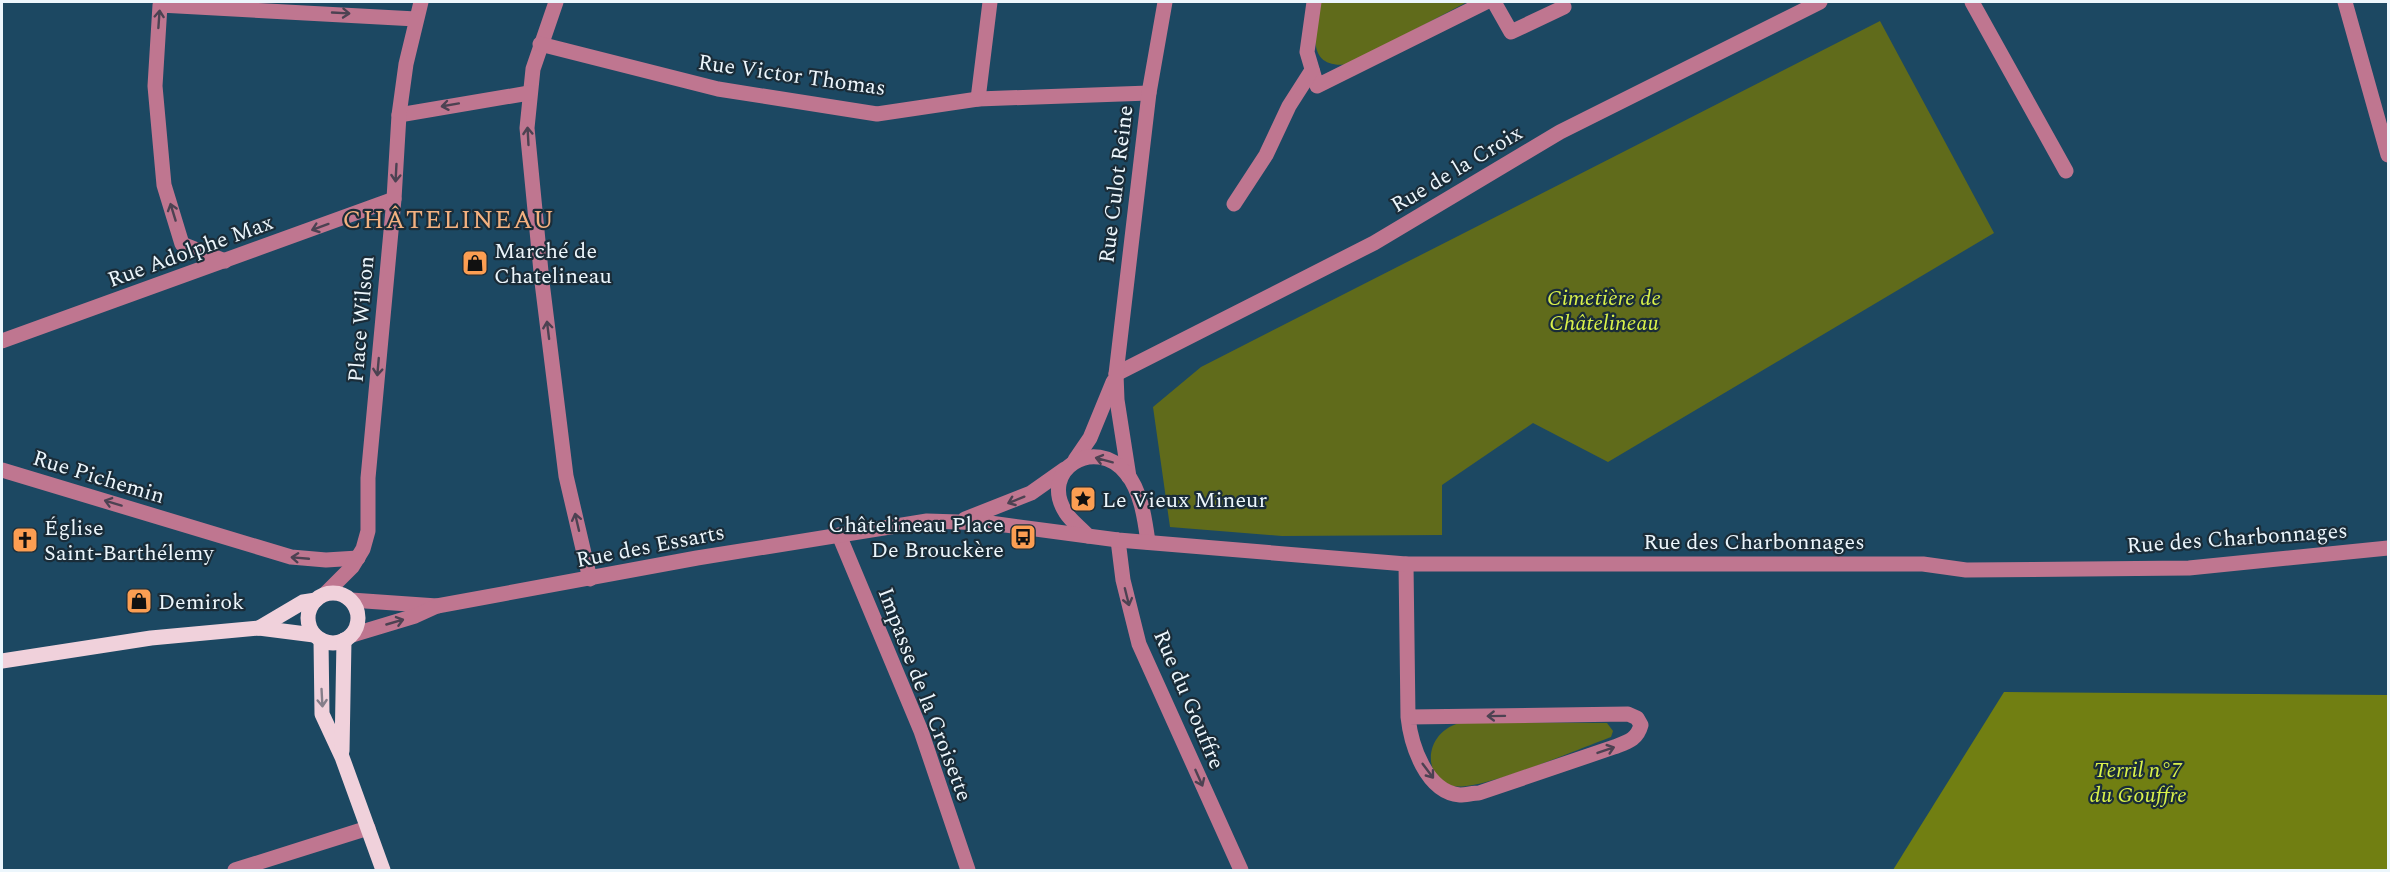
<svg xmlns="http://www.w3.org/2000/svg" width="2390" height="872" viewBox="0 0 2390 872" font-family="Spectral,serif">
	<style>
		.green { fill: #606b1b }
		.forest { fill: #717f12 }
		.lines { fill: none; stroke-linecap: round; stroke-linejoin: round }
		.minor { stroke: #bf7690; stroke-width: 15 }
		.major { stroke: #f0d1db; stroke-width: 15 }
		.oneway { stroke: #4c4252 }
		.oneway2 { stroke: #857e8a }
		.labels { text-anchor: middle; stroke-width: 4.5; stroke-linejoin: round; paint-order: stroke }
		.street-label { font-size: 22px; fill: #ecf6fc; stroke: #1a2c38 }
		.poi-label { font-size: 22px; fill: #ecf6fc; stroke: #1a2c38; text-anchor: start }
		.park-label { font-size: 22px; font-style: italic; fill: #daf24b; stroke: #1a2c38 }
		.quarter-label { font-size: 26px; letter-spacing: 1.5px; fill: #f3b180; stroke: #1a2c38 }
	</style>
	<rect width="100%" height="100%" fill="#1c4862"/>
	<g class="green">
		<path d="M1320,2H1467L1350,64C1304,71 1315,29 1320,2Z"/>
		<path d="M1880,21L1994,233L1608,462L1533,423L1442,485V535L1282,536L1170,527L1153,407L1201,367Z"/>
		<path d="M1464,722L1607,723L1613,731L1611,737C1581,748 1479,792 1453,786C1420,778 1424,729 1464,722Z"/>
	</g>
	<path class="forest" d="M2004,692L2388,695V870H1893Z"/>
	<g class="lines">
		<g class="minor">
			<path d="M556,2L533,69L527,128L542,282L566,476L590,579"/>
			<path d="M1314,2L1307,52L1317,86L1486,2"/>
			<path d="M1494,2L1511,32L1564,7"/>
			<path d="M1972,2L2066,171"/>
			<path d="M2345,2L2388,155"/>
			<path d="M540,44L718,89L877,114L978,99L1149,93"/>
			<path d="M978,99L990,2"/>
			<path d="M399,115L529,93"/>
			<path d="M1234,204L1266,155L1289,106L1312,70"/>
			<path d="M225,261L182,244L164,185L155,86L160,5L416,19"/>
			<path d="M2,341L394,199"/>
			<path d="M1116,374L1374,243L1560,132L1820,2"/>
			<path d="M1075,460L1090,438L1113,382"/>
			<path d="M2,470L291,557L326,560L358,558"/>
			<path d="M1129,477L1117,400L1116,374L1149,93L1165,2"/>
			<path d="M965,519L1031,493L1065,469"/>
			<path d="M839,535L921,731L968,870"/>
			<path d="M1088,536C1081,528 1071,521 1066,513C1038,470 1095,435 1126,473C1141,490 1145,520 1148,542"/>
			<path d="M1118,540L1123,580L1139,644L1241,870"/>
			<path d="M1406,564L1408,717C1411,745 1426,792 1460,795C1466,795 1473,793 1479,793L1614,747C1627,742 1637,740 1641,725L1637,718L1628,714L1408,717"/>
			<path d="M326,593L352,567L363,549L368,531V478L394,199L399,115L406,64L421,2"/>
			<path d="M351,600L437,606"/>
			<path d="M352,635L415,616L437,606L697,558L927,521L990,523L1118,540L1406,564H1923L1966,570L2189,568L2388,548"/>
			<path d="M235,870L368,828"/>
		</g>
		<g class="major">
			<circle cx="333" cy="618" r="25"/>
			<path d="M259,628L303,602L316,600"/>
			<path d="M321,640L322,714L342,757L383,870"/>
			<path d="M2,661L151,638L259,628L314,635"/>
			<path d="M342,751L344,640"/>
		</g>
	</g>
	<defs><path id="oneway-shaft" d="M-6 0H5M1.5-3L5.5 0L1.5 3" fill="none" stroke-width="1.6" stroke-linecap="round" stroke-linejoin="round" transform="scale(1.5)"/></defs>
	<g class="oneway">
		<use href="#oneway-shaft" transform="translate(341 13) rotate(3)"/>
		<use href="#oneway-shaft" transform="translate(159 19) rotate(-86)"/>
		<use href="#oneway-shaft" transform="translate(450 105) rotate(170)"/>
		<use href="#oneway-shaft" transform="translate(528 136) rotate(-93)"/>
		<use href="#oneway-shaft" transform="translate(396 173) rotate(93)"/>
		<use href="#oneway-shaft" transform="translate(173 212) rotate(-107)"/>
		<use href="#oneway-shaft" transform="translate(320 227) rotate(160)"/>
		<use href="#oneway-shaft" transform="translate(548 330) rotate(-97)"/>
		<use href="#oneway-shaft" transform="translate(378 367) rotate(95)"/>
		<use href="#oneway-shaft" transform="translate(1104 460) rotate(-165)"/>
		<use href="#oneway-shaft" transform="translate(1016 500) rotate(158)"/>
		<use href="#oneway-shaft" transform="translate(113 503) rotate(-163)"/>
		<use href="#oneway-shaft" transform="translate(577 522) rotate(-103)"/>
		<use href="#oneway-shaft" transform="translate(300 558) rotate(-175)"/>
		<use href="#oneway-shaft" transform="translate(1127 597) rotate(76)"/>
		<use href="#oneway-shaft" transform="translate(395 622) rotate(-16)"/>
		<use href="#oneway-shaft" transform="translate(1496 716) rotate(179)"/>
		<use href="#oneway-shaft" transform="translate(1606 750) rotate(-19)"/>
		<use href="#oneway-shaft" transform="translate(1428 771) rotate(53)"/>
		<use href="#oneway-shaft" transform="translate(1199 778) rotate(66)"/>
	</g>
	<use class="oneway2" href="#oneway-shaft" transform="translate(322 698) rotate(87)"/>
	<defs>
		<g id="shop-square" transform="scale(1.35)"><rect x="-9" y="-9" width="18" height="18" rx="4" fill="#fc9e52" stroke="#1a2c38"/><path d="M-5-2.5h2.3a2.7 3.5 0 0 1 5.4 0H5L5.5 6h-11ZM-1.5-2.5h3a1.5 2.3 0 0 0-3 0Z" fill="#111"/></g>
		<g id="sight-square" transform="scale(1.35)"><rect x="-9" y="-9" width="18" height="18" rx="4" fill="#fc9e52" stroke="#1a2c38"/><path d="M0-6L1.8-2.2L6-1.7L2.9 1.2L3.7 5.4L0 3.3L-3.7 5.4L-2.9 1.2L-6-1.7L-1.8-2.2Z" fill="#111"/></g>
		<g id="bus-square" transform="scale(1.35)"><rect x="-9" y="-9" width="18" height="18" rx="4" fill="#fc9e52" stroke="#1a2c38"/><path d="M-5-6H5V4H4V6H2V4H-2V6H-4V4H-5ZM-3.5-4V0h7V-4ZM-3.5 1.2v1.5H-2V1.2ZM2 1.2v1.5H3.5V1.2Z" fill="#111"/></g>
		<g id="church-square" transform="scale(1.35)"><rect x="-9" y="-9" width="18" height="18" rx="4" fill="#fc9e52" stroke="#1a2c38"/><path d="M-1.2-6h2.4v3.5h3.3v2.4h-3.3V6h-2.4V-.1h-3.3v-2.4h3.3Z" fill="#111"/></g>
	</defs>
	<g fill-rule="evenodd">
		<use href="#shop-square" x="475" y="263"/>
		<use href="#sight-square" x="1083" y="499"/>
		<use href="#bus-square" x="1023" y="537"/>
		<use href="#church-square" x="25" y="540"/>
		<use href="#shop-square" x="139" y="601"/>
	</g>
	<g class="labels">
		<g class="street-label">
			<text transform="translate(792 74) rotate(8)" y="8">Rue Victor Thomas</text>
			<text transform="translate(1456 168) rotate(-31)" y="8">Rue de la Croix</text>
			<text transform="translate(1115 184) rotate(-83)" y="8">Rue Culot Reine</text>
			<text transform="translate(190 250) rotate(-20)" y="8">Rue Adolphe Max</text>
			<text transform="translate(360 319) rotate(-85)" y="8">Place Wilson</text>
			<text transform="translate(99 476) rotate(17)" y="8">Rue Pichemin</text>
			<text transform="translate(2237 537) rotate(-4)" y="8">Rue des Charbonnages</text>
			<text x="1754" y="549">Rue des Charbonnages</text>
			<text transform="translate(650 545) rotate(-11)" y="8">Rue des Essarts</text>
			<text transform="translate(926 694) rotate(69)" y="8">Impasse de la Croisette</text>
			<text transform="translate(1190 699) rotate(67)" y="8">Rue du Gouffre</text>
		</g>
		<g class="poi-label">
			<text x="494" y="258">Marché de<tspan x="494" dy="25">Chatelineau</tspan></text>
			<text x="1102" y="507">Le Vieux Mineur</text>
			<text x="1004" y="532" text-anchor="end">Châtelineau Place<tspan x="1004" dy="25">De Brouckère</tspan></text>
			<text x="44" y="535">Église<tspan x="44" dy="25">Saint-Barthélemy</tspan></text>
			<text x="158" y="609">Demirok</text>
		</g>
		<g class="park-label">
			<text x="1604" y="305">Cimetière de<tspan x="1604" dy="25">Châtelineau</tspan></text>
			<text x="2138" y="777">Terril n°7<tspan x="2138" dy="25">du Gouffre</tspan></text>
		</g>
		<g class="quarter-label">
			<text x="449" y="228">CHÂTELINEAU</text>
		</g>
	</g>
	<rect width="2390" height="872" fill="none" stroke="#ecf6fc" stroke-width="6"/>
</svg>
